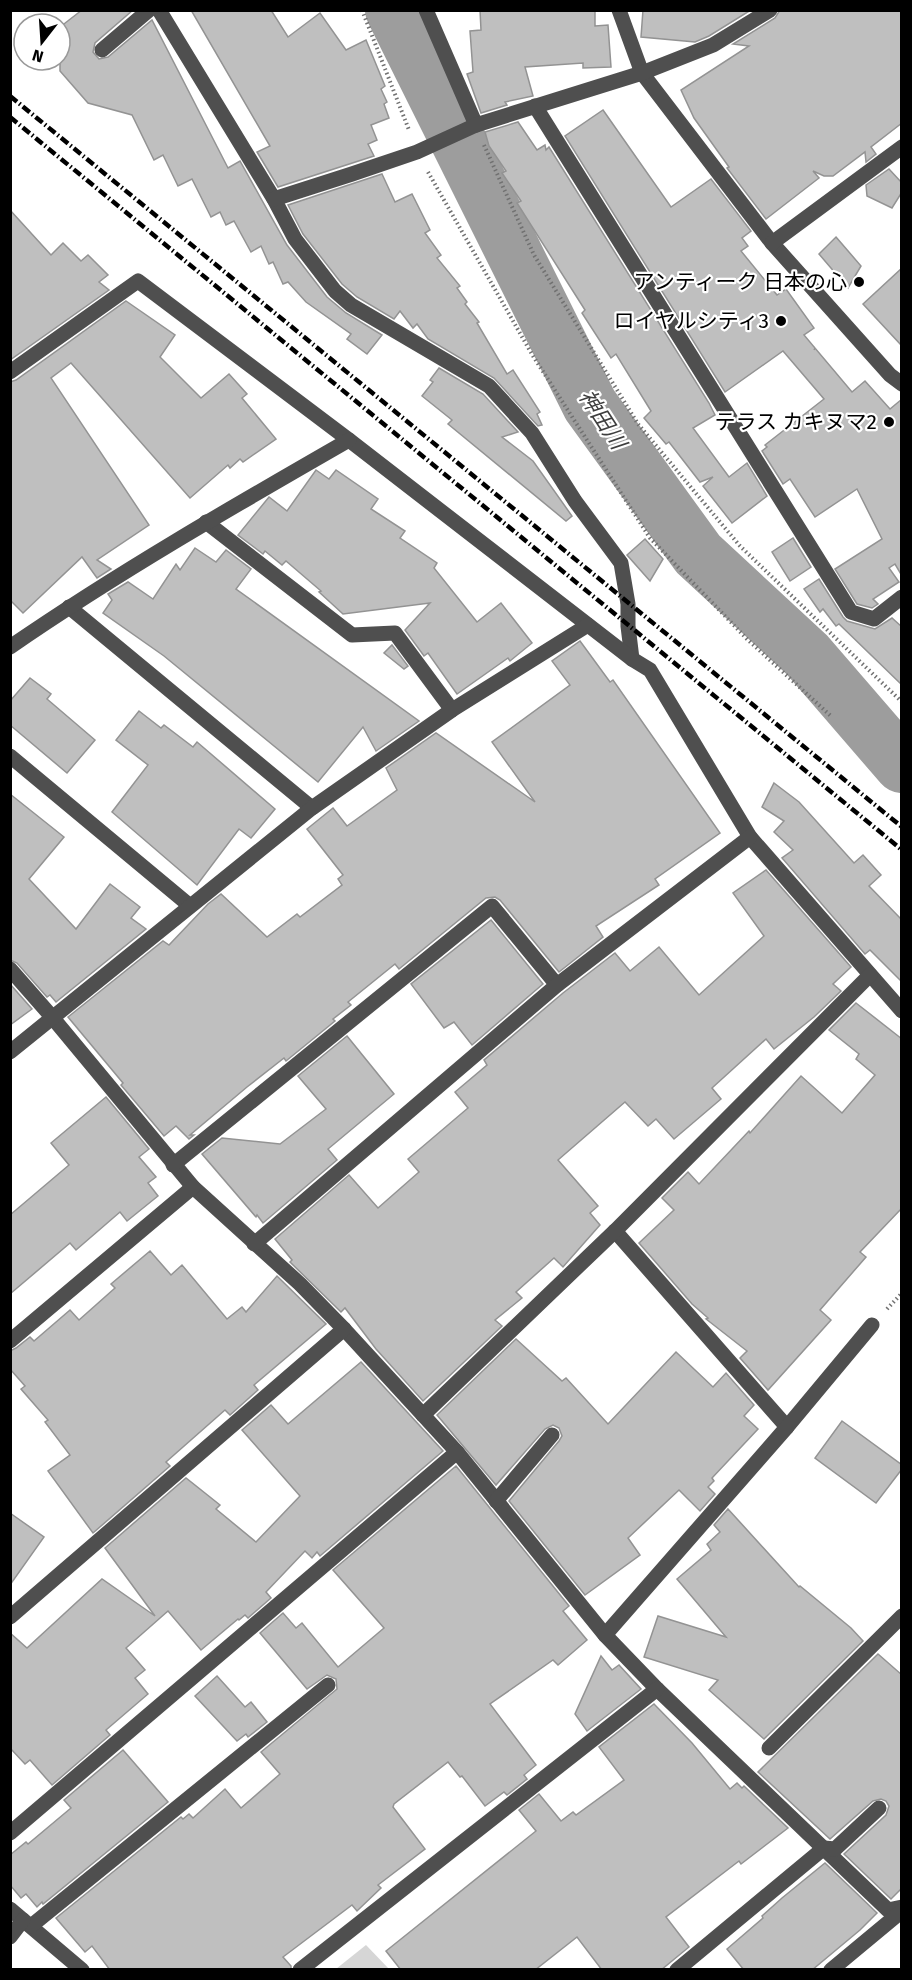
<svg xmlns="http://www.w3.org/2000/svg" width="912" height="1980" viewBox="0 0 912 1980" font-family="'Fira Sans','Noto Sans JP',sans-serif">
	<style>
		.green { fill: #d6d6d6 }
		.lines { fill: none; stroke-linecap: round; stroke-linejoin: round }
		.river { stroke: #9d9d9d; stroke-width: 56 }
		.building { fill: #bfbfbf; stroke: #939393; stroke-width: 1.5 }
		.path { stroke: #717171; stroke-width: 4; stroke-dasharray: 1.5 3; stroke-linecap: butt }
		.minor { stroke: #4f4f4f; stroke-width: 15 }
		.rail { stroke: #000; stroke-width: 4.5; stroke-dasharray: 9 3 1.5 3; stroke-linecap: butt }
		.poi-dot { fill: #000; stroke: #fff; stroke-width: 2 }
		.labels { text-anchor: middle; stroke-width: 4.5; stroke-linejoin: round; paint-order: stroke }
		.poi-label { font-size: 21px; fill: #000; stroke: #fff; text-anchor: end }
		.water-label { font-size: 22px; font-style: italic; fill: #3e3e3e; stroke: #fff }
	</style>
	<rect width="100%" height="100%" fill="#fff"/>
	<path class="green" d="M366,1945L389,1969H336Z"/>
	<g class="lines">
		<path class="river" d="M393,10L590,405L698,554L807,655L902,765"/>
	</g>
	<g class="building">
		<path d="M82,10H133L95,43L93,52L99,59L108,57L152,20L228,168L240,161L287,245L327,297L346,313L382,335L367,354L347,339L351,334L306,302L288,282L283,284L273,262L269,264L261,246L251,252L234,221L226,225L220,212L211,217L192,179L178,186L163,155L154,160L132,115L88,103L60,71V27Z"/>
		<path d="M191,10H271L288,37L320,13L346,50L366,40L385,86L381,89L387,102L384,104L389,118L371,125L377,140L368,144L374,156L278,187L257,152L270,146Z"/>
		<path d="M480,10H595V26L608,25L611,67L583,68V63L525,67L533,96L505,102L507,105L481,113L467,74L473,72L470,31L481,30Z"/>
		<path d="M643,10H751L709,36L695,42L641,37Z"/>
		<path d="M780,10H902V123L871,147L876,154L866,162L865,152L833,176H824L813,171L819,178L766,219L727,168L729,167L694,118L681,90L749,46L733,44L775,18Z"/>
		<path d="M603,110L671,207L711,179L751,231L742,238L748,246L741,251L777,295L786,289L814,328L804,335L815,348L814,350L815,348L852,392L865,381L890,409L902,399V576L895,564L889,568L899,582L873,599L878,604L872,608L857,604L835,569L882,539L857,489L815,517L790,479L783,484L762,451L767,447L765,445L824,399L783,351L725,392L565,136Z"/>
		<path d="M518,122L537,150L545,145L546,150L549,147L709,403L715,415L693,428L729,477L747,463L767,496L732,523L703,486L713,477L700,482L669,442L666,444L644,418L651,411L616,354L611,358L582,313L585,310L517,203L521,201L502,173L506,171L489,146L485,132Z"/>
		<path d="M889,169L902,183V192L892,208L867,196L866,185Z"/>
		<path d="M382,174L395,202L412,194L430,230L425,233L441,255L437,258L460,286L457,288L467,302L465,304L479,322L477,323L507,374L513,370L540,412L537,414L542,425L538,426L494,378L428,339L417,324L413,328L400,311L394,319L357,297L342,284L303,234L288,205Z"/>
		<path d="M10,210L51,255L63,243L81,261L88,255L108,275L99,282L109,290L10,360Z"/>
		<path d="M836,237L861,266L848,288L819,254Z"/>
		<path d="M902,268V346L863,304Z"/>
		<path d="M126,301L175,335L160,357L201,398L229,374L247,394L242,398L276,439L243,462L240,459L230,468L228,465L190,498L71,363L51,378L149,525L97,560L111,569L97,578L82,557L23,613L10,600V382L16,380Z"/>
		<path d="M439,368L483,394L518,432L502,437L533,461L572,516L566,521L448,424L452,420L422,396L433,382L430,380Z"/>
		<path d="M316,470L329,479L336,470L378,499L371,509L405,531L400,538L437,563L434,568L477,622L501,603L532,643L510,661L508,658L457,694L428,653L424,656L405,630L430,603L343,614L319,592L321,591L286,561L282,565L265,551L263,554L238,535L269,497L287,511Z"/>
		<path d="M793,538L811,567L790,581L772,552Z"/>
		<path d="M645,539L663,559L650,581L627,555Z"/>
		<path d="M195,548L216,562L226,550L251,569L236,589L419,721L376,751L363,727L318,782L164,656L103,613L112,600L108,594L128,582L153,599L176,564L180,570Z"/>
		<path d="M819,579L843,617L847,621L875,629L892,618L902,627V685L839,624L836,626L823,609L820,612L804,589Z"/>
		<path d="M580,641L610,682L613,680L720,833L655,879L659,885L596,926L603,937L559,972L500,900L495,897L486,898L399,969L395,964L348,1002L351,1005L333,1019L335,1021L286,1061L284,1058L247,1087L190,1135H194L189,1139L176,1126L164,1136L121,1085L123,1083L68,1017L163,941L169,945L208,904L221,894L267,937L297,914L300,917L342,885L338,879L343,875L307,829L333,808L347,826L397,790L386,768L436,733L535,802L492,742L570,685L552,661Z"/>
		<path d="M392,645L408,666L404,669L384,653Z"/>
		<path d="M30,678L51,694L47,699L95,740L67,773L10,725V701Z"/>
		<path d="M139,711L161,728L164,725L193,747L197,742L275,809L251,838L239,829L197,885L112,812L148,765L116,740Z"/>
		<path d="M774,783L799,802L854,863L863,855L881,875L869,886L902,920V982L870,950L865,954L782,858L793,850L774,832L784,821L762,807Z"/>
		<path d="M10,794L64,837L29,879L76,929L110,884L140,907L131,918L146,929L56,1002L50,995L47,997L17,963L10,960Z"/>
		<path d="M766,870L851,967L833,984L841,991L814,1017L774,1049L766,1039L712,1088L721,1099L674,1139L656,1119L648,1126L625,1102L558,1160L598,1206L590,1213L600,1225L563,1267L554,1258L516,1292L522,1298L495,1320L502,1326L423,1401L376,1349L345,1308L341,1312L290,1262L292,1260L275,1239L349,1175L378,1208L419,1172L408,1159L468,1108L455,1092L487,1065L484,1060L563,993L615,953L630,971L659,947L699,995L764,936L733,893Z"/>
		<path d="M491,920L543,984L472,1045L454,1022L444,1028L411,984Z"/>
		<path d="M10,984L32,1009L10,1025Z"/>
		<path d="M856,1003L902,1039V1208L860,1252L866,1257L820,1310L831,1320L768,1390L740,1358L747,1351L706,1319L708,1318L692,1304L639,1243L674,1210L662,1198L688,1172L699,1184L749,1131L750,1133L801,1076L842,1113L875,1075L856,1059L859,1054L829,1030Z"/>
		<path d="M347,1036L394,1094L328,1149L337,1160L263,1223L257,1215L256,1217L202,1154L222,1138L280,1144L326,1109L298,1076Z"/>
		<path d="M106,1097L149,1149L139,1157L156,1177L148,1183L158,1196L127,1221L120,1212L76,1250L70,1243L10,1294V1215L69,1165L51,1143Z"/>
		<path d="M150,1251L171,1275L182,1265L227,1319L242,1307L246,1312L277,1276L326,1324L254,1385L258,1390L230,1415L225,1410L166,1462L170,1466L93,1533L48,1471L70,1455L45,1422L48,1420L21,1389L25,1386L10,1369V1351L16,1348L30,1337L34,1341L70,1310L79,1320L115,1288L111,1284Z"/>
		<path d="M516,1339L562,1381L566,1378L608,1424L676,1352L713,1387L726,1373L754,1405L744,1416L758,1429L712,1478L714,1481L708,1487L715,1494L700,1511L679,1490L628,1538L640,1555L585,1595L509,1501L559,1441L562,1436L559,1428L553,1425L545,1429L496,1485L437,1415Z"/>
		<path d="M361,1362L443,1451L320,1556L317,1552L312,1558L305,1551L266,1592L271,1598L248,1618L245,1615L239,1620L238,1619L201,1650L168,1611L126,1648L145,1670L135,1678L148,1694L106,1730L110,1735L52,1785L30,1760L25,1764L10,1748V1633L27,1648L102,1579L155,1616L105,1548L186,1478L220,1505L216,1509L256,1542L300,1496L242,1430L271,1405L288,1424Z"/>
		<path d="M842,1421L902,1465V1469L876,1503L815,1458Z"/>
		<path d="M456,1466L569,1606L563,1611L587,1640L558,1665L553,1660L490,1704L536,1765L524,1775L527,1779L507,1795L504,1792L485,1806L462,1776L460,1777L448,1762L394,1804L393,1807L425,1849L378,1885L381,1888L357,1911L352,1905L283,1957L291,1966V1970H110L92,1946L85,1952L56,1918L181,1817L183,1819L189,1814L193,1818L225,1789L241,1808L280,1774L261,1752L337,1689L336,1679L327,1675L307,1689L260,1633L283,1613L296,1628L302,1623L338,1667L384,1628L333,1570Z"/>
		<path d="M728,1509L799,1587L800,1586L851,1628L863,1641L764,1739L709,1690L718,1680L644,1657L658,1616L726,1637L677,1579L711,1550L707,1544L720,1532L714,1525Z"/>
		<path d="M10,1513L44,1537L10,1585Z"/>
		<path d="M878,1654L902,1675V1888L891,1899L844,1854L886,1815L889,1806L886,1801L881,1799L873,1801L830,1839L758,1772Z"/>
		<path d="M601,1656L612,1670L619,1665L641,1689L587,1731L575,1714Z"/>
		<path d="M217,1676L245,1707L251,1702L267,1722L248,1737L246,1734L237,1741L195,1696Z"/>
		<path d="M654,1704L692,1743L730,1789L737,1783L742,1788L744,1786L788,1828L741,1864L739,1861L666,1917L689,1947L661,1970H602L577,1937L535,1970H401L386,1951L536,1831L519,1810L539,1794L561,1821L573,1812L576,1815L624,1780L599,1747Z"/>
		<path d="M123,1750L168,1802L43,1904L42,1902L37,1907L26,1894L21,1898L10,1885V1855L26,1842L28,1844L71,1808L64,1800Z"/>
		<path d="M825,1863L877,1913L860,1930L812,1970H744L727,1949L763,1918L762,1916L782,1898Z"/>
	</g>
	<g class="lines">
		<g class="path">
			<path d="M362,10L409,130"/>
			<path d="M484,145L534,255L638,424L740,546L902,702"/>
			<path d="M428,172L533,356L650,538L747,639L832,717"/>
			<path d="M887,1309L902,1293"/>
		</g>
		<g class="minor">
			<path d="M159,10L274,199L295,239L335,291L351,305L489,386L532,433L575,501L621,563L628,604V626L632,659"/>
			<path d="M426,10L476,125"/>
			<path d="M619,10L642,73L772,243L890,375L902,384"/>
			<path d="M102,50L149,10"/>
			<path d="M535,106L851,612L874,619L902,597"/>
			<path d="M274,199L352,174L417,152L476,125L642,73L713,45L770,10"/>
			<path d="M772,243L902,147"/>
			<path d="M10,372L138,281L349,440L632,659L650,670L750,837L902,1011"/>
			<path d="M206,522L352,635L395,633L452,710"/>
			<path d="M69,607L312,808"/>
			<path d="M10,647C119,572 234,506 349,440"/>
			<path d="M10,756L189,905"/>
			<path d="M10,969L52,1017L193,1187L300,1284L344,1329L457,1452L605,1635L657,1689L888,1910L902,1907"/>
			<path d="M10,1052L312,808L452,710L588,625"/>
			<path d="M173,1165L492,906L557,985"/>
			<path d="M615,1231L787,1427"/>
			<path d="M254,1244L557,985L750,837"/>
			<path d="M10,1341L193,1187"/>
			<path d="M423,1415L615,1231L870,975"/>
			<path d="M496,1501L552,1435"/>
			<path d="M10,1617L344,1329"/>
			<path d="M605,1635L787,1427L872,1325"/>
			<path d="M769,1748L902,1616"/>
			<path d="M10,1833L457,1452"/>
			<path d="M10,1909L82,1970"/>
			<path d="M31,1926L328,1685"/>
			<path d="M10,1937L23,1920"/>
			<path d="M300,1970L657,1689"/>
			<path d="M677,1970L824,1848L835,1849L879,1808"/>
			<path d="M831,1970L902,1911"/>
		</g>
		<g class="rail">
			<path d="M10,96L902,827"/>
			<path d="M10,117L902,850"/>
		</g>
	</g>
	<g class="poi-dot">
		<circle cx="859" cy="282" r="6"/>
		<circle cx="781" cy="321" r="6"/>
		<circle cx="889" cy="422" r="6"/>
	</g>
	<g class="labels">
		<g class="poi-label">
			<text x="847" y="289">アンティーク 日本の心</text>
			<text x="769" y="328">ロイヤルシティ3</text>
			<text x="877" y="429">テラス カキヌマ2</text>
		</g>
		<g class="water-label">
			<text transform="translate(603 419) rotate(57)" y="8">神田川</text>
		</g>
	</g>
	<rect width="912" height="1980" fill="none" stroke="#000000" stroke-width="24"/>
	<g transform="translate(42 42) rotate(197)"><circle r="28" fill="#ffffff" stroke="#999999" stroke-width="1.5"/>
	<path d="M0-4.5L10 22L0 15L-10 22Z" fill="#000000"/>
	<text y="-9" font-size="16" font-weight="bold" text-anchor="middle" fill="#000000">N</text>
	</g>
</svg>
